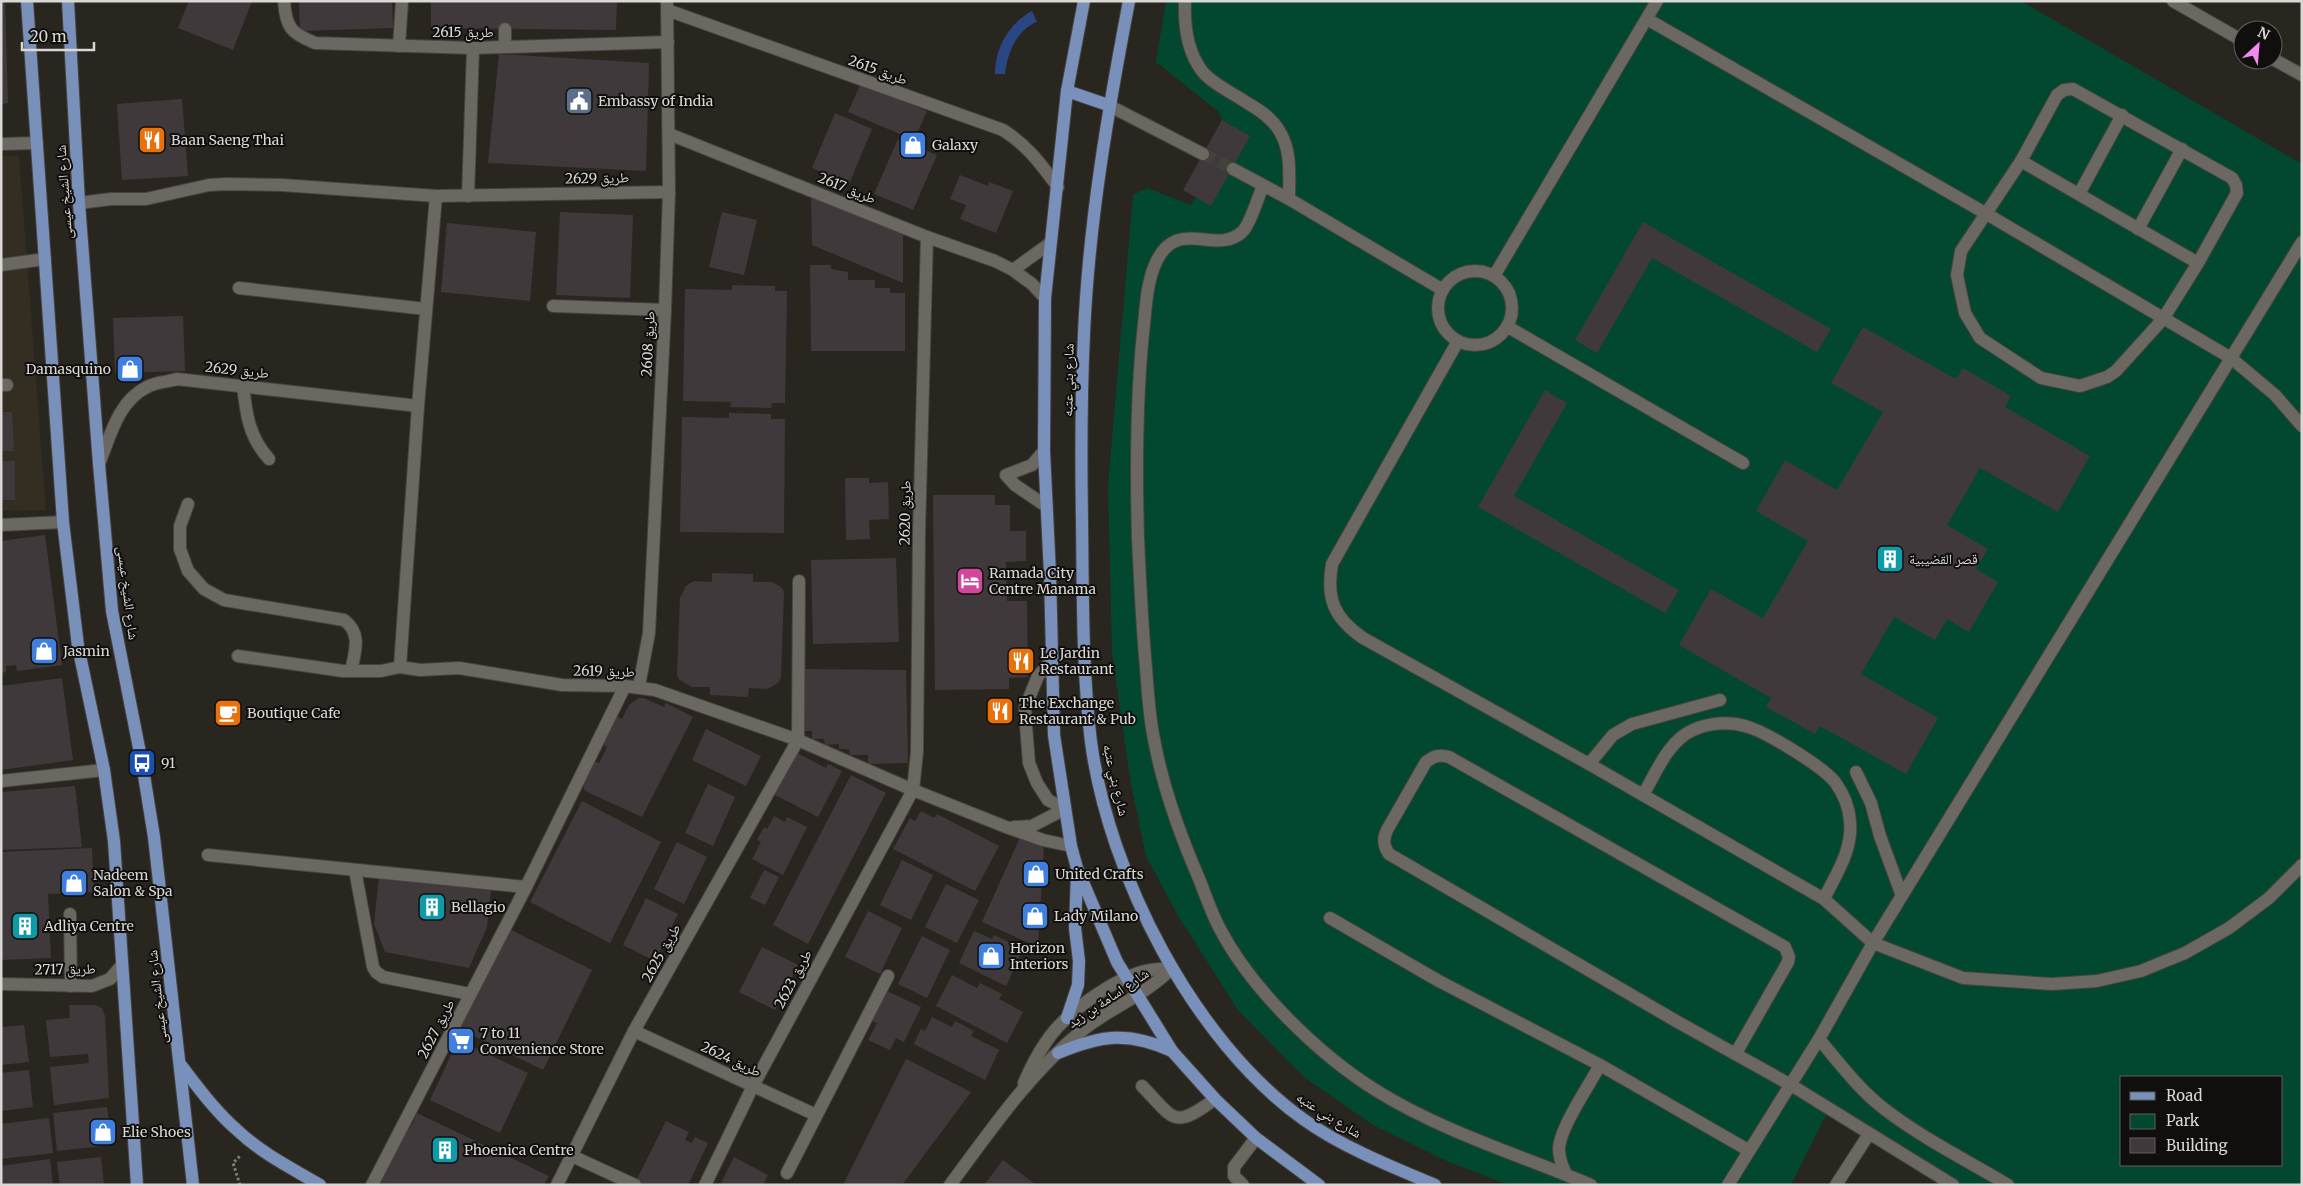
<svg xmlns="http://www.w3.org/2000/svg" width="2303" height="1186" viewBox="0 0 2303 1186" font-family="Merriweather,'Noto Naskh Arabic',serif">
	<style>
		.built { fill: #332d22 }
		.green { fill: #024831; fill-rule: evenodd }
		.water { fill: #2b4684 }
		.building { fill: #3f393c }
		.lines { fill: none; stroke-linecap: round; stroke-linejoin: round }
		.minor-tunnel { stroke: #44413b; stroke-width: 12; stroke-dasharray: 12 6; stroke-linecap: butt }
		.minor-casing { stroke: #46433f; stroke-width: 14 }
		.major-casing { stroke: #46433f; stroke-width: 14 }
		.path { stroke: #807d78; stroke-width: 3; stroke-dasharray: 2.5 2.5; stroke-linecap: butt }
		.minor { stroke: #6b6761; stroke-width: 12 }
		.major { stroke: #7890ba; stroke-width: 12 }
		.labels { text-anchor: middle; stroke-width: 4; stroke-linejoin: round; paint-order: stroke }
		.street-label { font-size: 14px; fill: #dad8d4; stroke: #110f0d }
		.poi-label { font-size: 14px; fill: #dad8d4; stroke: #110f0d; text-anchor: start }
	</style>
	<rect width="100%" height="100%" fill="#292620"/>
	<path class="built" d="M1,156H19L46,510L1,511Z"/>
	<path class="green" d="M1166,1H2021L2302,164V1185H1948L1828,1111L1791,1185H1509L1451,1163L1373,1125L1304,1077L1238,1010L1177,914L1146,856L1131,784L1112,652L1108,486L1133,195L1147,188L1191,205L1234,127L1222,120L1219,112L1156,62ZM2122,1077H2282V1165H2122Z"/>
	<path class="water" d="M1032,11L1037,22C1017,29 1007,54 1005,74H995C995,48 1008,24 1032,11Z"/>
	<g class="building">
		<path d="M1,1H5L8,103L1,104Z"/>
		<path d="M189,1H252L233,50L178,28Z"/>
		<path d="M299,1H392L393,28L300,31Z"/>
		<path d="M431,1H617L616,30L431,28Z"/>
		<path d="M499,54L649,63L646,171L488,163Z"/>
		<path d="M861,83L927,111L914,140L848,112Z"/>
		<path d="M182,99L188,176L122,180L117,104Z"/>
		<path d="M835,113L872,129L849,184L812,168Z"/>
		<path d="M1222,120L1250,136L1211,206L1183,190Z"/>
		<path d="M898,139L937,155L913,210L874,194Z"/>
		<path d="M960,175L988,186L989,182L1013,191L996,233L960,219L966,205L950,199Z"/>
		<path d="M811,194L903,232V283L812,245Z"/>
		<path d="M560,212L633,215L630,298L556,295Z"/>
		<path d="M722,212L757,220L744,275L709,267Z"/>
		<path d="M1643,222L1831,329L1817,352L1652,258L1597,353L1575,340Z"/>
		<path d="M447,223L536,232L530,301L441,292Z"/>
		<path d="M810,265H831V269L848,272V280H875V288H890V293H905V351H811Z"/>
		<path d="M732,285L775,286V291H787L785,403H772L771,408L730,407L731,402L683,401L685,289L732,290Z"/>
		<path d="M183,316L185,371L115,373L113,318Z"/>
		<path d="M1863,327L1956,379L1963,368L2011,396L2005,407L2090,456L2058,512L1980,468L1947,525L1988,549L1976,569L1998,582L1969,632L1947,619L1935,640L1894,617L1861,674L1938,718L1906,774L1820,726L1815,734L1766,707L1771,698L1679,645L1711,589L1763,618L1808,541L1756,511L1785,460L1837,490L1883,412L1831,383Z"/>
		<path d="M1545,390L1567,403L1514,496L1679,590L1665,613L1478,507Z"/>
		<path d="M1,412H12L14,451H1Z"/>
		<path d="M729,413L771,414V419H785L784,533L680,532L682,417L729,418Z"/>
		<rect x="1" y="461" width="14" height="39"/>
		<path d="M845,478H869V483L888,482L889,519L869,520L870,539L846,540Z"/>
		<path d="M933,495H995V505H1010V531H1026V561L1006,562L1007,601H1027L1028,677L1009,678V689L935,690Z"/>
		<path d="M45,535L62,665L17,671L16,665L6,666V672L1,673V541Z"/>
		<path d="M896,558L899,642L813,644L811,560Z"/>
		<path d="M712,573L753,574V582H772L781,587L784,592L781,677L778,683L767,689L749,688L748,697L710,695V687H692L680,680L677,676L680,598L686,586L694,581L712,582Z"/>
		<path d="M805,669L906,670L908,763L868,764V755H850L849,749H839V744L825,745L824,739H812V731H805Z"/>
		<path d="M62,678L73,760L1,770V686Z"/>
		<path d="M639,698H644L664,707L666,703L693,717L642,817L587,792L584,789L583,784L594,761L599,763L607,747L603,745L617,716L622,719L629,705Z"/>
		<path d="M706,729L761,756L746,786L692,760Z"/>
		<path d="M795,752L826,768L828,764L842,771L818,817L773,794Z"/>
		<path d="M851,775L886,793L808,944L773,925Z"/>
		<path d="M708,784L735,797L713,846L685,833Z"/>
		<path d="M75,786L82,847L1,850V792Z"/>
		<path d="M582,801L661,842L610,943L530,902Z"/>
		<path d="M921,811L934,818L937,814L999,846L975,891L893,849L910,818L915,821Z"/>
		<path d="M774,816L785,822L787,817L807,827L783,875L752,859L761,842L757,840L764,827L767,829Z"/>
		<path d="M1021,835L1044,845L1038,947L982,922Z"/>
		<path d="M677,842L707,857L684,904L654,889Z"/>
		<path d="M92,848L94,892L48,894L51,958L1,960V852Z"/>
		<path d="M902,860L933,875L911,920L880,905Z"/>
		<path d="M764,870L779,877L765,905L750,898Z"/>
		<path d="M379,877L491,890L487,927L469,968L385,952L374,924Z"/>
		<path d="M946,884L979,900L957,943L925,927Z"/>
		<path d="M646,898L678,914L655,961L623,945Z"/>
		<path d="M868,911L902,928L880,974L845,957Z"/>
		<path d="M509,929L592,970L543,1070L460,1029Z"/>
		<path d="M974,931L992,939L994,935L1023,949L1006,986L959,963Z"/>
		<path d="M922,936L950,950L927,998L898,984Z"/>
		<path d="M762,947L798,965L775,1010L739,992Z"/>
		<path d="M952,975L977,988L980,983L1002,994L999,999L1023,1012L1007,1043L936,1006Z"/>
		<path d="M887,991L921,1007L904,1042L896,1038L890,1050L868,1040L877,1023L872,1021Z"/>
		<path d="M69,1005H95L102,1008L105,1016L109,1098L54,1105L50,1067L89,1063L88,1054L50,1057L46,1020L70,1018Z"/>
		<path d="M932,1017L952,1027L955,1021L974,1031L971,1036L999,1050L985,1080L914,1044L921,1029L925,1031Z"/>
		<path d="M24,1025L29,1062L1,1065V1027Z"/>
		<path d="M458,1040L528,1073L500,1133L430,1100Z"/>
		<path d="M906,1059L971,1092L902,1185H843Z"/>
		<path d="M29,1070L33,1107L1,1111V1073Z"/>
		<path d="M107,1107L112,1145L57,1151L53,1113Z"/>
		<path d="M417,1113L549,1176L544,1185L378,1184L407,1123L412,1125Z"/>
		<path d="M49,1118L53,1153L1,1159V1124Z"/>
		<path d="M666,1121L689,1132L685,1140L692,1143L695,1137L708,1143L688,1185H643L636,1181Z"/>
		<path d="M101,1157L104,1185H60L57,1162Z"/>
		<path d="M734,1157L768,1175L763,1185H720Z"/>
		<path d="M50,1159L53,1185H1V1166Z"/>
		<path d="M1003,1160L1036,1185H984Z"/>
	</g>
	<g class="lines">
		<path class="minor-tunnel" d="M1203,154L1233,169"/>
		<g class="minor-casing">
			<g id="minor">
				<path d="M284,1C286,28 291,33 315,43L473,48L668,42"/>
				<path d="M1185,1C1184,25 1187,51 1202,71C1211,83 1236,95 1249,104C1261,111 1273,119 1280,132C1292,152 1289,177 1289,199"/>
				<path d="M2173,1L2243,41"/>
				<path d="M667,10L1003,130C1028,146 1040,163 1058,187"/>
				<path d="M1647,19L1985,213L2231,358L2275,395L2302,426"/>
				<path d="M399,46L402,1"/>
				<path d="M505,47V29"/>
				<path d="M2273,59L2302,75"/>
				<path d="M2073,89L2232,178L2236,185L2237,193L2198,263L2163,319L2116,371L2107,377L2080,386L2041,378L1980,338L1965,313L1957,275L1961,251L2021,161L2057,95L2064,90Z"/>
				<path d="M1108,105L1203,154"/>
				<path d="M669,134L927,237L995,261L1013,270L1032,284L1045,298"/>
				<path d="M1,144L37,143"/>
				<path d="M2021,161L2198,263"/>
				<path d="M1233,169L1289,199L1443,290"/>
				<path d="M1263,186C1258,197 1250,225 1242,232C1215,257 1175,213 1154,267C1147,285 1146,305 1144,324C1136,395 1136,467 1138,538C1140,582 1142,625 1146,668C1148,692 1149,716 1154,739C1163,789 1180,835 1200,881C1206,897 1212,914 1220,929C1252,990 1319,1055 1377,1091C1443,1132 1520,1155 1591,1185"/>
				<path d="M2079,194L2122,115"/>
				<path d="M468,196L473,48"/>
				<path d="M79,203L111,199H146L209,185L226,184L282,185L436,196L669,192"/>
				<path d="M2138,229L2182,149"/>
				<path d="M1,265L45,259"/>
				<path d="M1013,270L1049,244"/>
				<circle cx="1475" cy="308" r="37"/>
				<path d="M1494,276L1657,1"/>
				<path d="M239,288L426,309"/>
				<path d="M553,306L665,310"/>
				<path d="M1508,327L1743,463"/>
				<path d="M1458,341L1332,564C1326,599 1334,618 1363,638L1589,764L1824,899L1873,943L1963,978L2052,984L2097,981L2141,971L2185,953L2229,928L2269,898L2302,865"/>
				<path d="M1,385H7"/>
				<path d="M243,385C246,414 249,437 269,459"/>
				<path d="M1044,451L1032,465L1006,475L1015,485L1046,506"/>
				<path d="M99,464C110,437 118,401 147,387C155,382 168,382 177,379L418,406"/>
				<path d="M188,504L180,526V549L188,571L204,589L224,600L344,620C362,633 355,652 351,671"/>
				<path d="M1,525L63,522"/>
				<path d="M238,656L343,671H381L400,667L420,670L459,668L562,685L625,686L655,690L798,740L913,790L1006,827L1043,840L1071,846"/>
				<path d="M1053,659L1038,676L1025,708L1026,726L1029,763L1037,783L1048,800L1065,809"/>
				<path d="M400,667L418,406L436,196"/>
				<path d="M639,686L649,633L665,310L669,192L667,1"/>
				<path d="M1589,764L1613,735L1632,724L1720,700"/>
				<path d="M1856,772L1871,803L1880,836L1902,896"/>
				<path d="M1,781L104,770"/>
				<path d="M1643,795C1656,773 1668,741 1693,730C1708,723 1729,721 1745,726C1765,731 1822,766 1835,782C1843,793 1849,807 1850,821C1853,850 1836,874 1824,899"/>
				<path d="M1014,827L1032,826L1065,809"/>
				<path d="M208,855L526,887"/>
				<path d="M355,870L373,967L376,972L383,977L470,994"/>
				<path d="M70,914L71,986"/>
				<path d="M1330,918L1437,980L1600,1065L1748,1150"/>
				<path d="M1,984L92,986L110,979L122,965"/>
				<path d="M634,1031L816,1115"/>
				<path d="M1819,1039C1840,1064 1861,1092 1887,1111C1924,1139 1968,1161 2008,1185"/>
				<path d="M1736,1053L1788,962L1789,957L1785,947L1449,757C1439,754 1434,756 1426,762L1387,830C1383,839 1383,845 1389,854L1676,1021L1791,1085L1953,1185"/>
				<path d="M1024,1083C1030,1069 1037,1055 1046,1042C1064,1014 1113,979 1145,971C1154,969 1163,969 1172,968"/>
				<path d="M1142,1086C1175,1120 1173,1130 1215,1099"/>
				<path d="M572,1156L635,1185"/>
				<path d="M787,1173L888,976"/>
				<path d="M1566,1174C1562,1166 1559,1158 1559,1149C1559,1129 1590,1084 1600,1065"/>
				<path d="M372,1185L526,887L625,686"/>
				<path d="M557,1185L634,1031L798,740L799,581"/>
				<path d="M705,1185L753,1086L913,790L917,752L919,533L927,237"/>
				<path d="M950,1185C991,1130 1030,1072 1084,1029C1112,1007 1147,994 1172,968"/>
				<path d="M1243,1185L1234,1176V1167L1256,1138"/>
				<path d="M1728,1185L1819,1039L1873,943L2302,242"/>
				<path d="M1836,1185L1869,1134"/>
			</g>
		</g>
		<g class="major-casing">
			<g id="major">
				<path d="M27,1L63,522L78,646L104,770L114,841L137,1185"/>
				<path d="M68,1L79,203L99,464L112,611L142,763L154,837L193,1185"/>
				<path d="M1084,1L1067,91L1045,298L1044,451L1050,574L1054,735L1071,846L1077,868L1117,962L1172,1051L1215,1099L1256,1138L1319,1185"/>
				<path d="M1129,1C1108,111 1089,221 1084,333C1081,396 1081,459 1082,521C1083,594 1082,670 1091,742C1109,875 1193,1040 1303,1119C1340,1146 1392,1167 1435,1185"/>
				<path d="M1067,91L1108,105"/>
				<path d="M1067,1018L1078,985L1079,961L1075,928L1077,873"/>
				<path d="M1058,1053C1101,1035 1128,1031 1172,1051"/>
				<path d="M180,1064C197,1086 215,1111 237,1130C261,1153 291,1168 320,1185"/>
			</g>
		</g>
		<path class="path" d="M240,1185L233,1163L240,1156"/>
		<use href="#minor" class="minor"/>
		<use href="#major" class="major"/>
	</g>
	<defs>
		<g id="civic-square" transform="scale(1.4375)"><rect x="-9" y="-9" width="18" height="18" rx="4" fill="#5c6f8a" stroke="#110f0d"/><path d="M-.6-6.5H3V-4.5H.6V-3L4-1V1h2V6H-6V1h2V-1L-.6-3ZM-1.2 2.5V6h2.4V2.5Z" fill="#fff"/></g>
		<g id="restaurant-square" transform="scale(1.4375)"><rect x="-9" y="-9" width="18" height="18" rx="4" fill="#e8710a" stroke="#110f0d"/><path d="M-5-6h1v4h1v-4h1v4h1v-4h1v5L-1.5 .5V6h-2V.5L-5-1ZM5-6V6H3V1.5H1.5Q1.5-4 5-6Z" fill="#fff"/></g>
		<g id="shop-square" transform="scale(1.4375)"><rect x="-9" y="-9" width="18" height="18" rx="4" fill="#3f7fe0" stroke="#110f0d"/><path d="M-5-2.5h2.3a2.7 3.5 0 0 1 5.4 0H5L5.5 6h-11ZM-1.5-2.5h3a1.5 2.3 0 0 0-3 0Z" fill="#fff"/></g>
		<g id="building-square" transform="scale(1.4375)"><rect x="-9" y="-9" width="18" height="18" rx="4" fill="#0f9aa8" stroke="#110f0d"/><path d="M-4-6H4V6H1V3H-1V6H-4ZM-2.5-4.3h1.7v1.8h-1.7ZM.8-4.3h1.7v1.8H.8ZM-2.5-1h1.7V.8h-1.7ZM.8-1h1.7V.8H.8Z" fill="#fff"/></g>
		<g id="hotel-square" transform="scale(1.4375)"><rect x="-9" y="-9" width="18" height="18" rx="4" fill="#d1479c" stroke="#110f0d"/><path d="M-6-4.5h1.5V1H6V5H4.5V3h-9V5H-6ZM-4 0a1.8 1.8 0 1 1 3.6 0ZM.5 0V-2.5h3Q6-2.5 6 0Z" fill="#fff"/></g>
		<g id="cafe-square" transform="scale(1.4375)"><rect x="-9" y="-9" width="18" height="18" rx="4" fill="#e8710a" stroke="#110f0d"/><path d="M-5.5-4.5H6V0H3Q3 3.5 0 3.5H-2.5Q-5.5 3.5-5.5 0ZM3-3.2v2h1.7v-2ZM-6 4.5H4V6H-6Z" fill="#fff"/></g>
		<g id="bus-square" transform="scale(1.4375)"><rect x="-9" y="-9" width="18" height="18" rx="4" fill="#1a4fb4" stroke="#110f0d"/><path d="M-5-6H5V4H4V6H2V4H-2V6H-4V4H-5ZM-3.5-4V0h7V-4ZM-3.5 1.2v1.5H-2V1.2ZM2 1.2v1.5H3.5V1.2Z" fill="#fff"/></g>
		<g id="supermarket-square" transform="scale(1.4375)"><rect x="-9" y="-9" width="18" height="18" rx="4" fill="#3f7fe0" stroke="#110f0d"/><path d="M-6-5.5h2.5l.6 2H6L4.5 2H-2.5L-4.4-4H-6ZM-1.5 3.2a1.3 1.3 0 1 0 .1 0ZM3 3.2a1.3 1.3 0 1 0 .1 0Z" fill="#fff"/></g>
	</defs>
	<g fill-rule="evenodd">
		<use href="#civic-square" x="579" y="101"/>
		<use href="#restaurant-square" x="152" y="140"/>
		<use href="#shop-square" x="913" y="145"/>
		<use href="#shop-square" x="130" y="369"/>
		<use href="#building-square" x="1890" y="559"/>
		<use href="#hotel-square" x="970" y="581"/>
		<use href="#shop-square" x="44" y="651"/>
		<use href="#restaurant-square" x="1021" y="661"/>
		<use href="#restaurant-square" x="1000" y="711"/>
		<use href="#cafe-square" x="228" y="713"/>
		<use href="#bus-square" x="142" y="763"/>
		<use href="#shop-square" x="1036" y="874"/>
		<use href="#shop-square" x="74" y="883"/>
		<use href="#building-square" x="432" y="907"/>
		<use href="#shop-square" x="1035" y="916"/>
		<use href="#building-square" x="25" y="926"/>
		<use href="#shop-square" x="991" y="956"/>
		<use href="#supermarket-square" x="461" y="1041"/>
		<use href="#shop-square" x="103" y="1132"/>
		<use href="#building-square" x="445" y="1150"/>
	</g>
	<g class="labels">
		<g class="street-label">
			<text x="463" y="37">طريق 2615</text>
			<text transform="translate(878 70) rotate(20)" y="5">طريق 2615</text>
			<text transform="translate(597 178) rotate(-1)" y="5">طريق 2629</text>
			<text transform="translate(847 188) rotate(22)" y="5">طريق 2617</text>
			<text transform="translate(64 192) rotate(-94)" y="5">شارع الشيخ عيسى</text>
			<text transform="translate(648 344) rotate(-87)" y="5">طريق 2608</text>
			<text transform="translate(237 370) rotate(6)" y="5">طريق 2629</text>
			<text transform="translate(1068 380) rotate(-89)" y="5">شارع بني عتبه</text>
			<text transform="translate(905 513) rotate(-89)" y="5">طريق 2620</text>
			<text transform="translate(128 593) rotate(83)" y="5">شارع الشيخ عيسى</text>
			<text transform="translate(604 671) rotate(1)" y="5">طريق 2619</text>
			<text transform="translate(1116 780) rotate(77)" y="5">شارع بني عتبه</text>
			<text transform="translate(661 953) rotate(-61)" y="5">طريق 2625</text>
			<text transform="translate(65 969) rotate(-1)" y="5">طريق 2717</text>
			<text transform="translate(793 979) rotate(-62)" y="5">طريق 2623</text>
			<text transform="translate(157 997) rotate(-96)" y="5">شارع الشيخ عيسى</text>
			<text transform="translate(1108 998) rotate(-34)" y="5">شارع اسامة بن زيد</text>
			<text transform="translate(436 1029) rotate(-63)" y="5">طريق 2627</text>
			<text transform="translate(731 1059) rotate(25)" y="5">طريق 2624</text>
			<text transform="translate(1329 1115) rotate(32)" y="5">شارع بني عتبه</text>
		</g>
		<g class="poi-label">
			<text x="598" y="106">Embassy of India</text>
			<text x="171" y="145">Baan Saeng Thai</text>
			<text x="932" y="150">Galaxy</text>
			<text x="111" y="374" text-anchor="end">Damasquino</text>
			<text x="1909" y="564">قصر القضيبية</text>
			<text x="989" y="578">Ramada City<tspan x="989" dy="16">Centre Manama</tspan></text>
			<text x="63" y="656">Jasmin</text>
			<text x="1040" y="658">Le Jardin<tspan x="1040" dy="16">Restaurant</tspan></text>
			<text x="1019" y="708">The Exchange<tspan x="1019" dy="16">Restaurant &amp; Pub</tspan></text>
			<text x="247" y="718">Boutique Cafe</text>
			<text x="161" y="768">91</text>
			<text x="1055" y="879">United Crafts</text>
			<text x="93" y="880">Nadeem<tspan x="93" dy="16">Salon &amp; Spa</tspan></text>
			<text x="451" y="912">Bellagio</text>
			<text x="1054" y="921">Lady Milano</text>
			<text x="44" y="931">Adliya Centre</text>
			<text x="1010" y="953">Horizon<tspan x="1010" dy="16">Interiors</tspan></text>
			<text x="480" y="1038">7 to 11<tspan x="480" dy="16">Convenience Store</tspan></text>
			<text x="122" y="1137">Elie Shoes</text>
			<text x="464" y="1155">Phoenica Centre</text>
		</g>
	</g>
	<rect width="2303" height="1186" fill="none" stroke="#dad8d4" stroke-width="5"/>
	<rect x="2120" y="1076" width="162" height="90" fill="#110f0d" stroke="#615f5d"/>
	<rect x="2130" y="1092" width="25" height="8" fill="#7890ba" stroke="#615f5d"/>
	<text x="2166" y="1101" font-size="15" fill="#dad8d4">Road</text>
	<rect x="2130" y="1114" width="25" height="15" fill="#024831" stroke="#615f5d"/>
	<text x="2166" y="1126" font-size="15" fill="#dad8d4">Park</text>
	<rect x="2130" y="1138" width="25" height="15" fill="#3f393c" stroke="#615f5d"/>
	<text x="2166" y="1151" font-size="15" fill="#dad8d4">Building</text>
	<g transform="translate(2258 45) rotate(26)"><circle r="24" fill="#110f0d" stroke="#615f5d"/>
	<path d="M0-4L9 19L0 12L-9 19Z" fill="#f18af3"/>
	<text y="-8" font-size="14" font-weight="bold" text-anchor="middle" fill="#dad8d4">N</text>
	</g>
	<path d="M22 42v8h72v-8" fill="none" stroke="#dad8d4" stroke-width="2.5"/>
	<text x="30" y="42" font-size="15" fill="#dad8d4" stroke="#110f0d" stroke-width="4" paint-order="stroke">20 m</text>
</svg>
